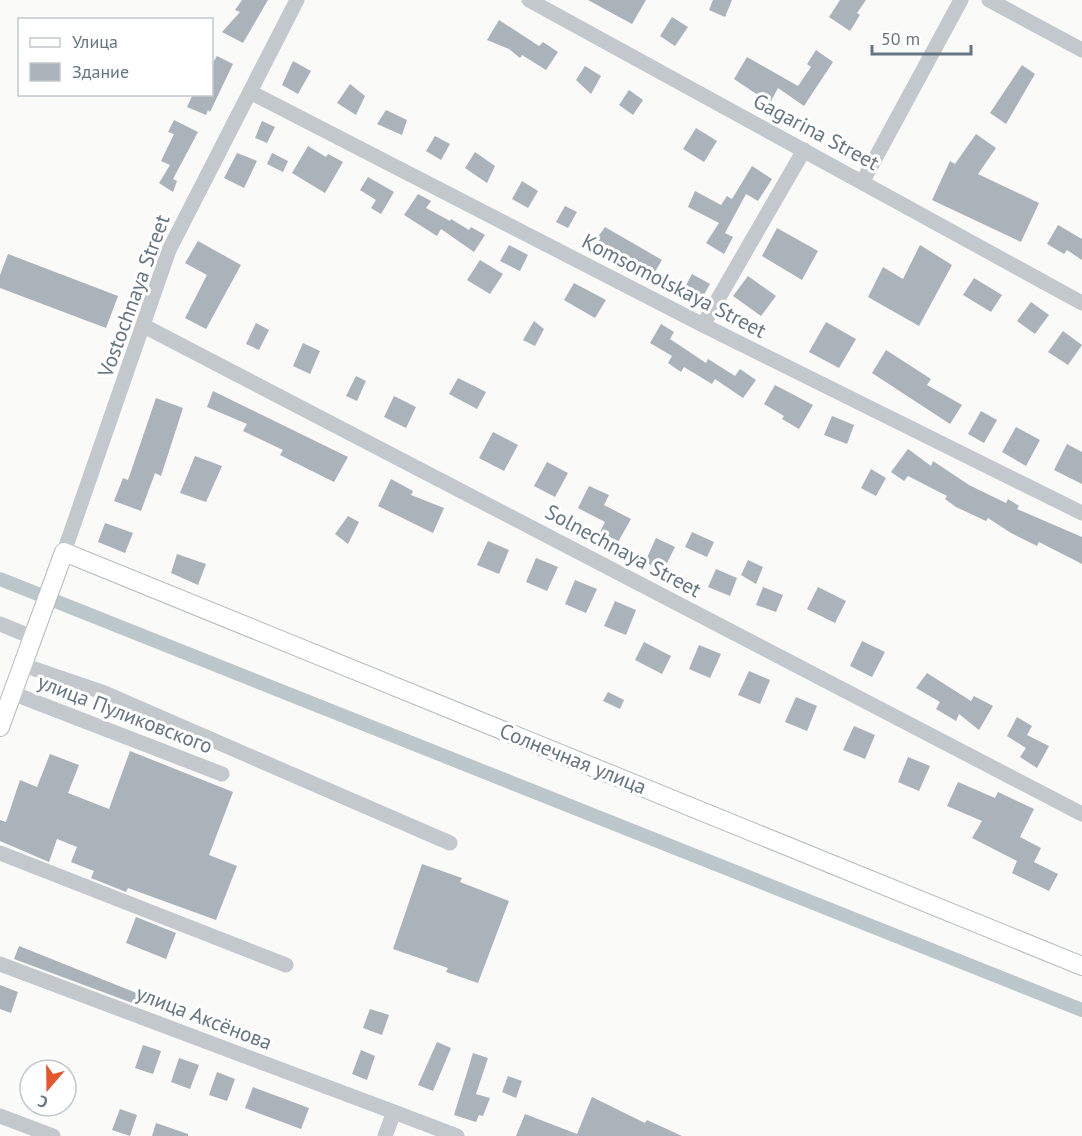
<svg xmlns="http://www.w3.org/2000/svg" width="1082" height="1136" viewBox="0 0 1082 1136" font-family="'PT Sans',sans-serif">
	<style>
		.lines { fill: none; stroke-linecap: round; stroke-linejoin: round }
		.canal { stroke: #bbc7cb; stroke-width: 14 }
		.building { fill: #aab3b9 }
		.major-casing { stroke: #b5babe; stroke-width: 20 }
		.minor { stroke: #c3c8cc; stroke-width: 15 }
		.major { stroke: #fff; stroke-width: 18 }
		.labels { text-anchor: middle; stroke-width: 6; stroke-linejoin: round; paint-order: stroke }
		.street-label { font-size: 21px; fill: #657683; stroke: #fff }
	</style>
	<rect width="100%" height="100%" fill="#fafaf8"/>
	<g class="lines">
		<path class="canal" d="M0,579L1082,1010"/>
	</g>
	<g class="building">
		<path d="M242,0H268L243,43L222,32L240,12L235,10Z"/>
		<path d="M588,0H646L632,24Z"/>
		<path d="M713,0H732L725,17L709,10Z"/>
		<path d="M840,0H866L857,13L860,15L850,31L829,17Z"/>
		<path d="M672,17L688,27L675,46L660,36Z"/>
		<path d="M499,20L539,46L543,42L558,52L546,70L522,55L520,58L509,49L487,40Z"/>
		<path d="M816,50L833,62L804,106L778,88L770,103L734,79L747,57L798,86L811,67L807,64Z"/>
		<path d="M217,56L233,64L210,112L208,110L206,115L187,107L193,94H212V64Z"/>
		<path d="M293,61L311,71L298,94L282,85Z"/>
		<path d="M1022,65L1035,74L1006,124L990,113Z"/>
		<path d="M585,66L601,76L591,94L576,80Z"/>
		<path d="M350,84L365,96L356,115L337,103Z"/>
		<path d="M629,90L643,100L633,115L619,105Z"/>
		<path d="M386,110L407,120L402,135L377,124Z"/>
		<path d="M174,120L198,132L173,179L177,181L173,192L159,183L170,165L161,161L174,134L168,132Z"/>
		<path d="M262,121L275,127L267,143L255,138Z"/>
		<path d="M696,128L717,141L704,162L683,149Z"/>
		<path d="M976,134L996,148L978,174L1039,203L1021,242L932,200L950,161L955,164Z"/>
		<path d="M435,136L450,144L441,160L426,151Z"/>
		<path d="M308,146L326,157L328,154L343,162L325,193L292,173Z"/>
		<path d="M475,152L495,166L487,183L465,168Z"/>
		<path d="M237,153L257,161L244,188L224,178Z"/>
		<path d="M272,153L288,161L283,172L267,164Z"/>
		<path d="M752,166L772,179L758,201L746,194L725,233L733,237L724,254L706,243L719,223L688,207L695,191L721,205L727,196L732,199Z"/>
		<path d="M368,177L394,192L381,214L371,208L376,200L360,190Z"/>
		<path d="M522,181L538,191L528,208L512,199Z"/>
		<path d="M418,194L431,201L426,208L450,221L451,219L469,230L471,227L485,235L474,252L441,229L437,236L404,215Z"/>
		<path d="M565,206L577,212L568,228L556,222Z"/>
		<path d="M1058,225L1082,239V260L1067,250L1064,254L1047,244Z"/>
		<path d="M605,227L662,260L653,275L595,241Z"/>
		<path d="M777,228L818,251L802,280L762,256Z"/>
		<path d="M198,241L241,265L206,329L185,318L207,275L185,263Z"/>
		<path d="M509,245L528,255L520,271L500,261Z"/>
		<path d="M920,245L952,265L919,326L868,297L883,267L903,279Z"/>
		<path d="M8,254L118,296L106,328L0,288V275Z"/>
		<path d="M480,260L503,274L490,294L467,280Z"/>
		<path d="M692,274L710,284L701,300L684,289Z"/>
		<path d="M748,276L776,296L761,316L733,296Z"/>
		<path d="M974,278L1002,295L991,312L963,295Z"/>
		<path d="M574,283L606,300L595,318L564,300Z"/>
		<path d="M1031,302L1049,315L1035,334L1017,321Z"/>
		<path d="M534,321L544,329L535,346L523,340Z"/>
		<path d="M826,322L856,339L839,368L809,352Z"/>
		<path d="M256,323L269,330L259,350L246,344Z"/>
		<path d="M661,324L674,332L670,339L706,363L708,359L735,376L740,369L756,380L743,398L715,379L712,384L684,367L681,372L668,363L672,356L650,343Z"/>
		<path d="M1063,331L1082,345L1068,365L1048,352Z"/>
		<path d="M303,343L320,351L310,374L293,366Z"/>
		<path d="M886,350L931,379L927,385L962,405L950,424L872,373Z"/>
		<path d="M356,376L366,381L357,401L346,396Z"/>
		<path d="M458,378L486,392L477,409L449,394Z"/>
		<path d="M775,385L813,405L799,429L782,419L784,416L764,404Z"/>
		<path d="M213,391L348,457L334,482L280,455L283,450L243,431L247,424L207,407Z"/>
		<path d="M394,396L416,407L406,428L384,417Z"/>
		<path d="M156,398L183,408L161,476L155,473L141,511L114,501L123,478L128,480Z"/>
		<path d="M981,411L997,420L984,443L968,434Z"/>
		<path d="M832,416L854,425L847,444L824,435Z"/>
		<path d="M1016,427L1040,440L1026,466L1002,452Z"/>
		<path d="M493,432L518,445L504,471L479,458Z"/>
		<path d="M1067,444L1082,452V484L1054,470Z"/>
		<path d="M908,449L931,466L933,461L969,485L1006,503L1008,499L1019,506L1017,509L1082,537V564L1039,542L1037,546L1011,533L988,518L986,521L956,507L945,499L947,496L908,476L904,481L891,472Z"/>
		<path d="M195,456L222,466L206,502L180,493Z"/>
		<path d="M547,462L568,473L555,497L534,486Z"/>
		<path d="M871,469L886,478L876,496L861,488Z"/>
		<path d="M391,479L413,491L411,495L444,508L433,533L378,506Z"/>
		<path d="M589,486L609,495L604,505L631,519L618,542L600,532L605,522L578,508Z"/>
		<path d="M348,516L359,522L348,544L335,534Z"/>
		<path d="M105,523L133,533L125,553L98,542Z"/>
		<path d="M692,532L714,542L707,557L685,547Z"/>
		<path d="M656,538L675,547L663,571L645,562Z"/>
		<path d="M488,541L509,550L499,574L477,565Z"/>
		<path d="M177,554L206,564L198,585L171,573Z"/>
		<path d="M536,558L558,567L547,591L526,582Z"/>
		<path d="M748,560L763,567L756,584L741,575Z"/>
		<path d="M716,569L737,578L730,596L708,587Z"/>
		<path d="M575,580L597,589L586,613L565,604Z"/>
		<path d="M763,587L783,595L776,612L756,605Z"/>
		<path d="M818,587L846,601L835,623L807,609Z"/>
		<path d="M615,601L636,610L626,635L604,626Z"/>
		<path d="M862,641L885,652L872,677L850,666Z"/>
		<path d="M644,642L671,656L662,674L635,660Z"/>
		<path d="M699,645L721,654L710,678L689,669Z"/>
		<path d="M749,671L770,680L760,704L738,695Z"/>
		<path d="M927,673L971,701L974,696L993,706L979,730L959,714L956,721L936,709L940,702L916,688Z"/>
		<path d="M608,692L624,700L620,709L603,701Z"/>
		<path d="M796,697L817,706L807,731L785,722Z"/>
		<path d="M1017,717L1032,726L1027,735L1049,746L1037,768L1020,757L1026,748L1007,736Z"/>
		<path d="M854,726L875,735L865,759L843,750Z"/>
		<path d="M130,751L233,792L209,855L237,866L216,920L128,888L126,892L91,878L94,871L71,862L77,847L57,839L49,862L0,841V820L6,822L20,780L37,787L50,754L79,765L68,793L109,809Z"/>
		<path d="M908,757L930,766L919,791L898,782Z"/>
		<path d="M958,782L995,798L998,792L1034,809L1020,837L1041,848L1034,862L1058,874L1049,891L1012,873L1017,861L972,838L982,821L947,806Z"/>
		<path d="M422,864L462,878L460,882L509,901L478,983L446,972L448,968L393,949Z"/>
		<path d="M136,917L176,933L166,959L126,943Z"/>
		<path d="M19,946L139,994L135,1004L14,959Z"/>
		<path d="M0,985L18,992L11,1013L0,1009Z"/>
		<path d="M370,1009L389,1015L382,1035L363,1028Z"/>
		<path d="M437,1042L451,1048L433,1091L418,1085Z"/>
		<path d="M143,1045L161,1051L153,1074L135,1068Z"/>
		<path d="M361,1050L375,1056L367,1080L352,1074Z"/>
		<path d="M473,1053L488,1058L476,1094L490,1098L483,1116L479,1115L476,1122L454,1115Z"/>
		<path d="M179,1058L199,1065L190,1089L171,1082Z"/>
		<path d="M217,1072L235,1079L227,1101L209,1095Z"/>
		<path d="M508,1076L522,1081L516,1098L502,1092Z"/>
		<path d="M253,1087L309,1108L301,1129L245,1108Z"/>
		<path d="M592,1097L645,1123L647,1120L682,1136H516L525,1114L577,1134Z"/>
		<path d="M120,1109L137,1115L130,1136L112,1130Z"/>
		<path d="M156,1123L188,1134V1136H152Z"/>
	</g>
	<g class="lines">
		<g class="major-casing">
			<path id="major" d="M0,727L64,552L1082,966"/>
		</g>
		<g class="minor">
			<path d="M529,0L1082,303"/>
			<path d="M989,0L1082,50"/>
			<path d="M250,92L703,325L1082,513"/>
			<path d="M863,181L961,0"/>
			<path d="M703,325L804,150"/>
			<path d="M144,326L1082,814"/>
			<path d="M64,552L169,250L297,0"/>
			<path d="M0,624L32,637"/>
			<path d="M23,665L102,692L450,843"/>
			<path d="M12,693L222,774"/>
			<path d="M0,853L286,965"/>
			<path d="M0,964L394,1112"/>
			<path d="M0,1116L53,1136"/>
			<path d="M385,1136L394,1112L457,1136"/>
		</g>
		<use href="#major" class="major"/>
	</g>
	<g class="labels">
		<g class="street-label">
			<text transform="translate(816 132) rotate(28)" y="7">Gagarina Street</text>
			<text transform="translate(674 286) rotate(27)" y="7">Komsomolskaya Street</text>
			<text transform="translate(134 296) rotate(-70)" y="7">Vostochnaya Street</text>
			<text transform="translate(623 551) rotate(28)" y="7">Solnechnaya Street</text>
			<text transform="translate(125 714) rotate(21)" y="7">улица Пуликовского</text>
			<text transform="translate(573 759) rotate(22)" y="7">Солнечная улица</text>
			<text transform="translate(204 1018) rotate(21)" y="7">улица Аксёнова</text>
		</g>
	</g>
	<rect x="18" y="18" width="195" height="78" fill="#ffffff" stroke="#c1c8cd" stroke-width="1.5"/>
	<rect x="30" y="38" width="30" height="9" fill="#ffffff" stroke="#c1c8cd" stroke-width="1.5"/>
	<text x="72" y="48" font-size="18" fill="#657683">Улица</text>
	<rect x="30" y="63" width="30" height="18" fill="#aab3b9" stroke="#c1c8cd" stroke-width="1.5"/>
	<text x="72" y="78" font-size="18" fill="#657683">Здание</text>
	<g transform="translate(48 1088) rotate(200)"><circle r="28" fill="#ffffff" stroke="#c1c8cd" stroke-width="1.5"/>
	<path d="M0-4.5L10 22L0 15L-10 22Z" fill="#e4572e"/>
	<text y="-9" font-size="16" font-weight="bold" text-anchor="middle" fill="#657683">С</text>
	</g>
	<path d="M872 45v9h99v-9" fill="none" stroke="#657683" stroke-width="3"/>
	<text x="881" y="45" font-size="18" fill="#657683" stroke="#ffffff" stroke-width="4.5" paint-order="stroke">50 m</text>
</svg>
